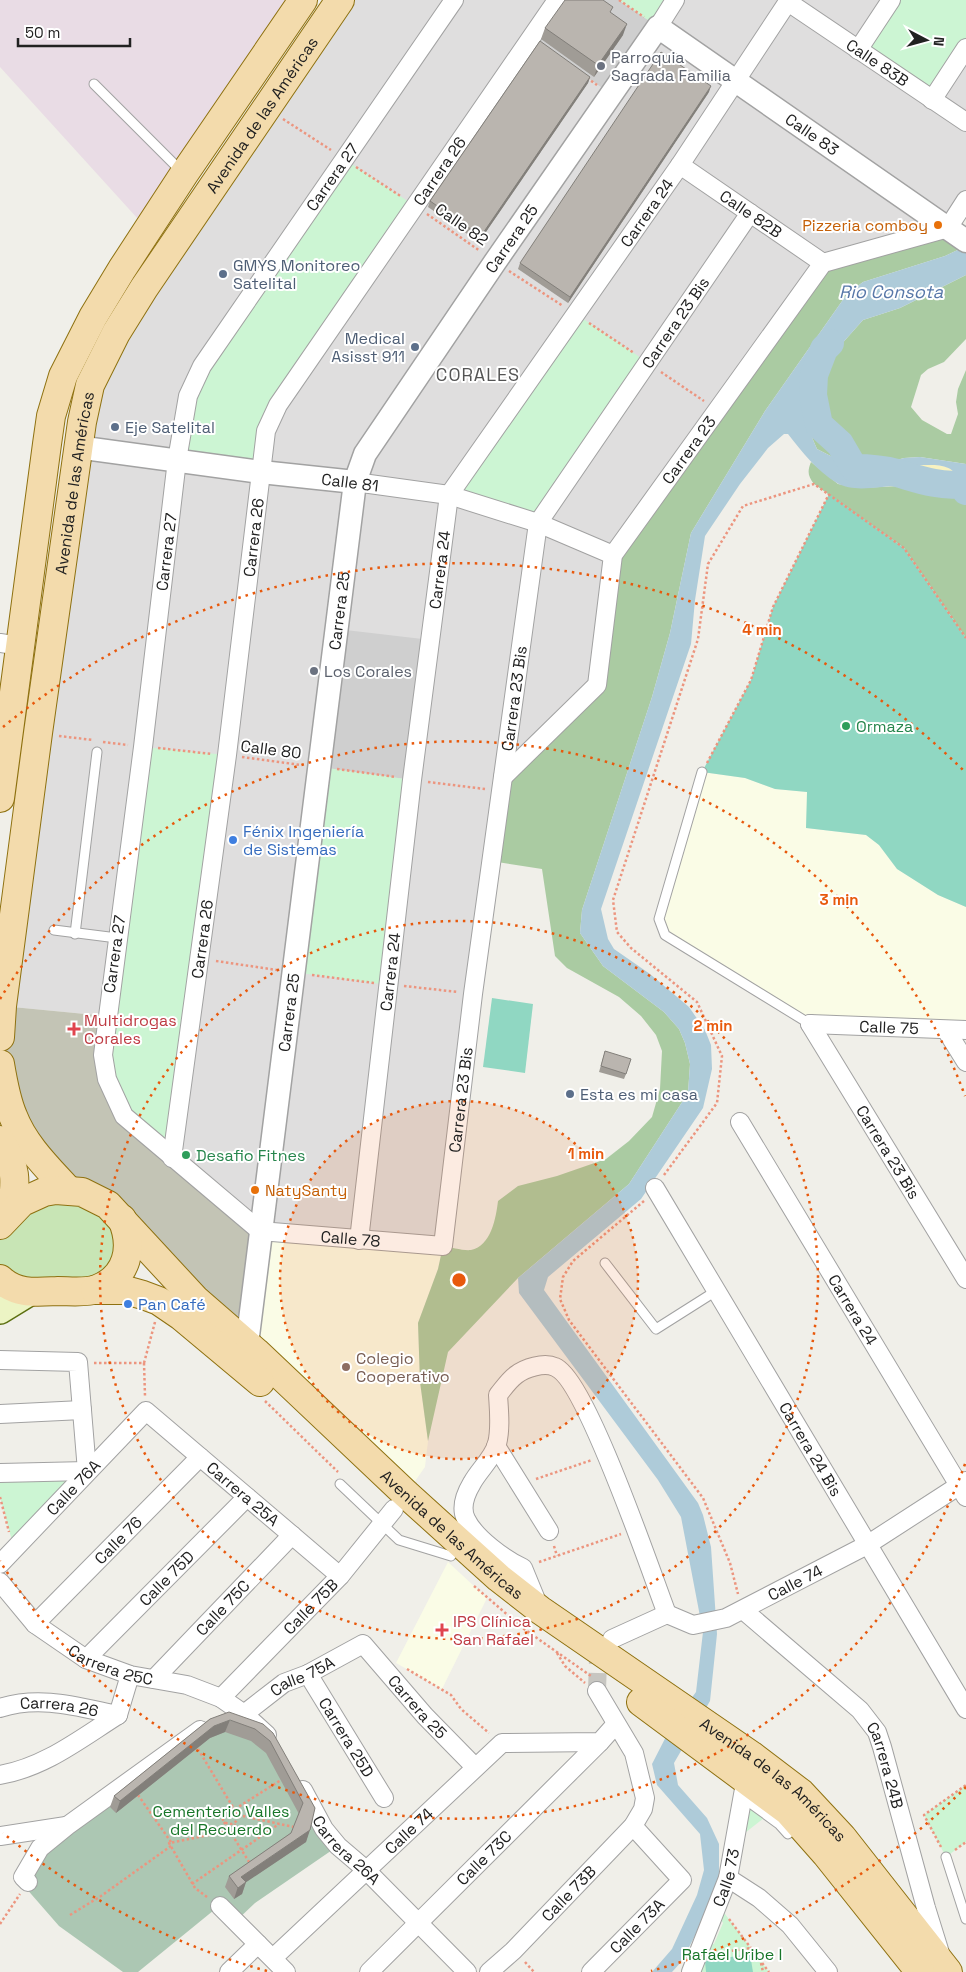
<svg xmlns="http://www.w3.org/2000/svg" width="966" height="1972" viewBox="0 0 966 1972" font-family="'Space Grotesk',sans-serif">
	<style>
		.residential { fill: #dfdede }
		.industrial { fill: #e9dce5 }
		.education { fill: #fafce6 }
		.religious { fill: #cfcfcf }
		.construction { fill: #c3c4b5 }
		.grass { fill: #c8e5b5 }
		.forest { fill: #aacba2 }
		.sand { fill: #f8f2c0 }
		.cemetery { fill: #acc7b3 }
		.park { fill: #ccf5d3 }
		.pitch { fill: #90d7c2 }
		.water { fill: #aecbd9; fill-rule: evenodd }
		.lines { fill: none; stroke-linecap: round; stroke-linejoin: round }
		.river { stroke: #aecbd9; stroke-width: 28 }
		.minor-tunnel { stroke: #c7c6c1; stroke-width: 18; stroke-dasharray: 18 9; stroke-linecap: butt }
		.service-casing { stroke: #a2a2a2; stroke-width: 11 }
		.minor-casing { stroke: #a2a2a2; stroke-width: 20 }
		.tertiary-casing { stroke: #a2a2a2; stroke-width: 25 }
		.secondary-casing { stroke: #5c6f11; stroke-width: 28 }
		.primary-casing { stroke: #8e7110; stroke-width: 30 }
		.path { stroke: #ec957f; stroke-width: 2.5; stroke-dasharray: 2.5 2.5; stroke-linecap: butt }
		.service { stroke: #fff; stroke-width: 9 }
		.minor { stroke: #fff; stroke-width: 18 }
		.tertiary { stroke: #fff; stroke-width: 22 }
		.secondary { stroke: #ecf4c4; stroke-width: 25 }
		.primary { stroke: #f3dbac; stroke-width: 28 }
		.wall { fill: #a09c96 }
		.shaded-wall { fill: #827f7a }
		.building { fill: #bab5af; stroke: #827f7a }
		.ring { fill: none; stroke: #e8590c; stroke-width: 2.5; stroke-dasharray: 2.5 5 }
		.worship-dot { fill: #6b7280; stroke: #fff; stroke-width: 2 }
		.food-dot { fill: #e8710a; stroke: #fff; stroke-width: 2 }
		.service-dot { fill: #5c6f8a; stroke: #fff; stroke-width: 2 }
		.leisure-dot { fill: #2e9e5b; stroke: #fff; stroke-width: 2 }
		.shop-dot { fill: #3f7fe0; stroke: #fff; stroke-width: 2 }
		.health-dot { fill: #e0444e; stroke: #fff; stroke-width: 2 }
		.education-dot { fill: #8d6e63; stroke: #fff; stroke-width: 2 }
		.labels { text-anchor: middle; stroke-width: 4; stroke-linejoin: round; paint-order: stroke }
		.worship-label { font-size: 16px; fill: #5b616d; stroke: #fff; text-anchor: start }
		.street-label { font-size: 16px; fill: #212121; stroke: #fff }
		.food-label { font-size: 16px; fill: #c56008; stroke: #fff; text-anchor: end }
		.service-label { font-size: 16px; fill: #4e5e75; stroke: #fff; text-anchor: start }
		.leisure-label { font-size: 16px; fill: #27864d; stroke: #fff; text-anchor: start }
		.shop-label { font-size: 16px; fill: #366cbe; stroke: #fff; text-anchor: start }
		.health-label { font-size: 16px; fill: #be3a42; stroke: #fff; text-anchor: start }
		.education-label { font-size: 16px; fill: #785e54; stroke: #fff; text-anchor: start }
		.park-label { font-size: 16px; fill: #187629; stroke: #fff }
		.water-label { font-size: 18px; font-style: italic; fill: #5777a8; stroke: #fff }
		.neighbourhood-label { font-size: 18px; letter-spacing: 1px; fill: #545454; stroke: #fff }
		.centre { fill: #e8590c; stroke: #fff; stroke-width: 2.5 }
		.ring-label { font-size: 15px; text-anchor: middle; font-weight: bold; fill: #e8590c; stroke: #fff; stroke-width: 4; stroke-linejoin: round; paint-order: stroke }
	</style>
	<rect width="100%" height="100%" fill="#f0efe9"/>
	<path class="residential" d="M340,0H557L531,38L675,0H891L966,48V200L948,228L823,263L597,685L503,777L443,1246L260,1231L172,1158L106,1016L2,1006L90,385Z"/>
	<path class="industrial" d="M0,0H303L148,230L0,67Z"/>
	<g class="education">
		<path d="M702,772L745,778L775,789L808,792L806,828L866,835L879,845L897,869L938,895L966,907V1030L810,1024L665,935L659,919Z"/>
		<path d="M260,1231L443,1246L438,1269L418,1323L420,1383L428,1441L425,1467L406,1494L256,1352Z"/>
		<path d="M448,1562L487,1598L442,1689L396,1663Z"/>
	</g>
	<g class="religious">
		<path d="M557,0H619L658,27L611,94L531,38Z"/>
		<path d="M337,629L431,640L412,780L320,767Z"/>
	</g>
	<path class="construction" d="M2,1006L106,1016L107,1079L260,1231L247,1344L50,1171L0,1064Z"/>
	<path class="grass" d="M44,1192L122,1219L108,1283L0,1279V1225Z"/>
	<g class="forest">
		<path d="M947,228L966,246L945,256L863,282L847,294L765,411L691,533L670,633L652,697L582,910L580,933L603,966L664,1012L679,1029L685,1043L690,1064L688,1093L629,1184L518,1278L448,1352L428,1441L420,1382L418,1323L438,1269L443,1246C451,1247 463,1251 471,1250C491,1246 496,1218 498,1201L518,1186L557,1176L606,1159L629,1141L652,1117L660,1089L662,1051L656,1035L641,1016L619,997L567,968L555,956L542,869L491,861L503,777L597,685L613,555L823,263Z"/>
		<path d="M966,275V339L944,362L928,369L921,375L911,407L922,420L947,434H951L958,414L956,402L958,389L966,370V464L920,457L904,458L868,468H854L817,449L804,419L806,392L814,375L863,320L900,308Z"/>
		<path d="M811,462L838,484L860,488L899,486L947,490L966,494V638L904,548L814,484C808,476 807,472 811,462Z"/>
	</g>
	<path class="sand" d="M912,465C934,466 952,460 962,484C950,491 910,477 896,472Z"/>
	<path class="cemetery" d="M237,1708L338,1846L255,1903L236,1921L219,1906L138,1972H123L59,1926L25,1887L40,1848Z"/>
	<g class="park">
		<path d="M619,0H675L658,27Z"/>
		<path d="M891,0H966V48L932,100L858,50Z"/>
		<path d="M344,159L415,206L278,405L261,472L177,460L188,396Z"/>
		<path d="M576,314L647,362L538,523L449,495Z"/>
		<path d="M143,747L227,755L172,1158L115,1098L106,1016Z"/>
		<path d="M320,767L412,780L388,985L293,972Z"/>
		<path d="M87,1471L14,1548L0,1497V1473Z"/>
		<path d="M966,1785V1842L946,1857L924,1815Z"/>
		<path d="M747,1805L764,1818L741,1836Z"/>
		<path d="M722,1910L769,1972H698L709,1944H714L723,1923L720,1918Z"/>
	</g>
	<g class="pitch">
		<path d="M829,494L904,548L966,638V907L938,895L897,869L879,845L866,835L806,828L807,792L775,789L745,778L702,772L751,680L773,607Z"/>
		<path d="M492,998L533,1004L525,1073L483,1067Z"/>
		<path d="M750,1954L753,1972H706L705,1961Z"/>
	</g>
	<path class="water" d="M966,246V275L900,308L863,320L814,375L806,392L804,419L817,449L854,468H868L904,458L920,457L966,464V494C944,489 920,485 897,486C879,486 854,493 837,483C817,471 802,452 788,434H784L768,448L740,484L705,536L695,600L691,644L601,909L608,939L614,949L650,974L689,1007L705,1030L711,1045L712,1069L703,1108L641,1199L548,1277L544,1290L698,1503L703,1515L711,1547L717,1634L710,1701L674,1763L678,1785L707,1818L719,1844V1876L713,1900L682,1961L672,1972H652L672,1949L697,1895L704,1870L700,1834L657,1785L652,1764L672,1725L696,1692L703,1632L681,1517L658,1480L519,1293L518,1278L629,1184L688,1093L690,1064L685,1043L679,1029L664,1012L603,966L580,933L582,910L652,697L670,633L691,533L765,411L847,294L863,282L945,256ZM912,465C934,466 952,460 962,484C950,491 910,478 897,472Z"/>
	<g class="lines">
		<path class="river" d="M830,343L824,349L814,375L813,395L819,425L840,444L854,468C868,468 883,469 897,473C918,479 939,487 962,484L966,491"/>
		<path class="minor-tunnel" d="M597,1691L598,1660L608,1646"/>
		<g class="service-casing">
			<g id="service">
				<path d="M94,84L182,172"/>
				<path d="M702,772L659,919L665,935L810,1024"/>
				<path d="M54,930L117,938"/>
				<path d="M75,934L97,752"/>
				<path d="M605,1263L656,1329L716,1291"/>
				<path d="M340,1484L399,1540L451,1556"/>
				<path d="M742,1797L779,1824L788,1834"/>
				<path d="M946,1857L966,1919"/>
			</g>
		</g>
		<g class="minor-casing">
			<g id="minor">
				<path id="s1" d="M454,0L202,366L188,396L177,460L143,747L103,1055L107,1079L124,1116L260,1231L443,1246L473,994L538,523L750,213"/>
				<path id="s2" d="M788,2L966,122"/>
				<path d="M658,27L675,0"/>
				<path d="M858,50L891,0"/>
				<path d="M932,100L966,48"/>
				<path id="s3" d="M680,165L823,263"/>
				<path d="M355,482L449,495L538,523L613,555"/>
				<path d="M0,643L20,646"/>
				<path id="s4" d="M503,777L597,685L613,555L823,263L948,228L966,200"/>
				<path id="s5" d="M810,1024L966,1279"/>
				<path id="s6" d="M810,1024L966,1030"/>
				<path d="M946,1030L966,1062"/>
				<path id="s7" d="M740,1122L966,1497"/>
				<path id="s8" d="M172,1158L227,755L266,431L278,405L557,0"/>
				<path id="s9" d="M655,1188L966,1709"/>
				<path id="s10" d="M359,1240L412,780L449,495L680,165L789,0"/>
				<path d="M0,1360L78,1362L87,1471"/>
				<path d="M0,1414L82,1410"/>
				<path d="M496,1446L549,1531"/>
				<path d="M0,1473L87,1471"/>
				<path id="s11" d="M0,1564L146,1411L340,1576"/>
				<path id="s12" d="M0,1582L35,1624L86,1659L130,1675L187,1685L221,1698L244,1714L267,1735"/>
				<path d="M539,1607L523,1568C504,1559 475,1538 466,1519C460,1507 466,1493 472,1483C479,1470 493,1458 497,1444C501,1428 499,1411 498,1395C503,1389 509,1380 516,1375C525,1368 544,1362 555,1367C586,1379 652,1575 667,1614"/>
				<path id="s13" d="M743,1610L860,1710L877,1732L882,1747L926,1908L940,1953"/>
				<path id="s14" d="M35,1624L200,1457"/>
				<path id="s15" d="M612,1639L667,1614L693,1625L726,1618L867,1545L966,1481"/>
				<path id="s16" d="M86,1659L247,1497"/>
				<path id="s17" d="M308,1674L384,1798"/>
				<path id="s18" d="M154,1679L292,1535"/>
				<path id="s19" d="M221,1698L340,1576L394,1509"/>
				<path id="s20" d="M0,1708C40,1695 78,1707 118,1715"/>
				<path id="s21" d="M244,1714L284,1683L308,1674L363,1644L425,1716L475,1767"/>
				<path d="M118,1715L130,1675"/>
				<path d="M0,1775C45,1767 80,1739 118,1715"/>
				<path id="s22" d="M303,1790L324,1829L338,1846L365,1869L467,1972"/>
				<path d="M0,1836L66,1826"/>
				<path d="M728,1878L759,1898L790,1925L828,1972"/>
				<path d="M28,1882L23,1877L40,1848L67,1826L200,1730"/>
				<path d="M220,1906L286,1972"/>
				<path id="s23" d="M273,1958L502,1743L600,1742L616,1724"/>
				<path d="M229,1972L258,1944"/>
				<path id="s24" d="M369,1972L600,1742"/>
				<path id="s25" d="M489,1972L513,1951L633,1826L643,1809L645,1798L634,1753L597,1691"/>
				<path id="s26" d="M591,1972L682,1880L633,1826"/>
				<path id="s27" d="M691,1972L728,1878L746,1778"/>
			</g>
		</g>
		<g class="tertiary-casing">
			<g id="tertiary">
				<path d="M77,447L261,472L355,482"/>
				<path id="s28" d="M247,1344L355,482L365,454L495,262L658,27L966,241"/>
			</g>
		</g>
		<g class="secondary-casing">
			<path id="secondary" d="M0,1311L31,1292"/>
		</g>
		<g class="primary-casing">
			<g id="primary">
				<path d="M0,798L47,444L51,416L63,376L93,317L122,269L184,174L303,0"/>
				<path id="s29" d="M0,1037L2,1006L38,733L82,422L90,385L116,333L144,288L340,0"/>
				<path d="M0,1064C3,1082 6,1100 13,1116C24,1145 48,1168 68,1190"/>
				<path d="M0,1140C17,1169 16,1178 12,1211"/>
				<path id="s30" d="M0,1225L22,1202L44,1192L56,1190L82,1192L108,1205L195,1299L256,1352L406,1494L499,1578L540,1610L751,1755L801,1793L842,1837L948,1972"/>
				<path d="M0,1279C17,1295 37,1292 58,1291C70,1291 86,1293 97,1289C128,1277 134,1247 122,1219"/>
				<path d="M95,1290H125L143,1295L159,1301L181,1316L260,1382"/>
				<path d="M641,1702L788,1811L826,1854L920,1972"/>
			</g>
		</g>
		<g class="path">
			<path d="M619,0L644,17"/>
			<path d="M587,78L597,85"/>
			<path d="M283,119L331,150"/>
			<path d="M356,167L402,197"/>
			<path d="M427,214L480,251"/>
			<path d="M509,271L563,306"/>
			<path d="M589,323L634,353"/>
			<path d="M661,372L704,401"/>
			<path d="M59,736L93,740"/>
			<path d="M103,742L128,745"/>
			<path d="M158,748L212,754"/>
			<path d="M242,757L301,765"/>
			<path d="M707,763L751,680L773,607L829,494"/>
			<path d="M337,769L396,777"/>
			<path d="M428,782L485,789"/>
			<path d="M216,961L277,970"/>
			<path d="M312,975L374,983"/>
			<path d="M404,986L458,992"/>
			<path d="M664,1175L717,1103L722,1056L697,1002L631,948L617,932L613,900L698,639L708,564L743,506L814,484L904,548L966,638"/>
			<path d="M644,1201L573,1261L563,1277L560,1299L569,1320L703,1498L730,1563L738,1594"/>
			<path d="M94,1363H144L155,1322"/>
			<path d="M144,1363L145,1396"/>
			<path d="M265,1401L338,1472"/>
			<path d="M536,1479L592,1460"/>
			<path d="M0,1497L9,1532"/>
			<path d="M554,1546L557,1556"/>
			<path d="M539,1562L621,1534"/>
			<path d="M474,1586L524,1629L591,1676"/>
			<path d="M557,1653L565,1666L585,1683"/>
			<path d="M407,1669L451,1695L461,1709L489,1733"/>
			<path d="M198,1749L234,1809"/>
			<path d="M138,1795L171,1842"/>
			<circle cx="230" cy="1816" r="8"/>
			<path d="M235,1809L281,1780"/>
			<path d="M238,1815L294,1827"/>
			<path d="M224,1822L251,1865"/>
			<path d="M231,1834L235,1824"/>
			<path d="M941,1847L924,1815L966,1785"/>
			<path d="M955,1850L966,1842"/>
			<path d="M192,1884L279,1824"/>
			<path d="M207,1897L195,1888L169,1843L229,1831"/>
			<path d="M70,1915L101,1896L171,1846"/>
			<path d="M729,1919L769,1972"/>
			<path d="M0,1924L20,1894"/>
			<path d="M717,1953L751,1948"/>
			<path d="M525,1962L534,1972"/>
			<path d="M761,1963L763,1972"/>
		</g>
		<use href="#service" class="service"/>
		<use href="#minor" class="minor"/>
		<use href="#tertiary" class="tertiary"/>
		<use href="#secondary" class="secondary"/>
		<use href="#primary" class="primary"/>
	</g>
	<g class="wall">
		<path d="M611,13L623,35L594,77L541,39L545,28Z"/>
		<path d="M590,77L588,83L479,242L428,207L430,201Z"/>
		<path d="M709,92L568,303L518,269L520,263Z"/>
		<path d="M605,1051L626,1074L624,1079L599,1072Z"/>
		<path d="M210,1719L263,1724L315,1808L306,1842L246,1882L242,1894L234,1899L225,1887L229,1876L291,1833L299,1814L266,1753L251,1741L225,1732L210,1738L116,1813L110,1807L114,1796Z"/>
	</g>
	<g class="shaded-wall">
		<path d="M627,24L623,35L594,77L598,65Z"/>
		<path d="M590,77L588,83L479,242L481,236Z"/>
		<path d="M711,86L709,92L568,303L570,297Z"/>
		<path d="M230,1720L225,1732L210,1738L116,1813L120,1801L214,1726Z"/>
		<path d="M310,1830L306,1842L242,1885L246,1882L242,1894L234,1899L241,1877Z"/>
	</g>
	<g class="building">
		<path d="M565,0H603L613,7L610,12L627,24L598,65L545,28Z"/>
		<path d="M540,41L590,77L481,236L430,201Z"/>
		<path d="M661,52L711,86L570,297L520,263Z"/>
		<path d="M605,1051L631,1059L626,1074L601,1066Z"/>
		<path d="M229,1712L263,1724L273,1733L315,1808L310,1830L241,1877L246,1882L238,1888L229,1876L291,1833L303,1803L270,1741L255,1729L230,1720L214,1726L120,1801L114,1796L210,1719Z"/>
	</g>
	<circle cx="459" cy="1280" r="179" fill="#e8590c" fill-opacity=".12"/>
	<g class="ring">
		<circle cx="459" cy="1280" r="179"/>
		<circle cx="459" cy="1280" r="359"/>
		<path d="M965 1464A538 538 0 0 1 0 1561M0 999A538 538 0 0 1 965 1096"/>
		<path d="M966 1787A717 717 0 0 1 651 1971M267 1971A717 717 0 0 1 3 1833M3 727A717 717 0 0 1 966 773"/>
	</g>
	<g class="worship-dot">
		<circle cx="601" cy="66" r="5"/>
		<circle cx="314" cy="671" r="5"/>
	</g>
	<g class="food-dot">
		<circle cx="938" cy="225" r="5"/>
		<circle cx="255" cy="1190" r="5"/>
	</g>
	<g class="service-dot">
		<circle cx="223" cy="274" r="5"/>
		<circle cx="415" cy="347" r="5"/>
		<circle cx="115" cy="427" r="5"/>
		<circle cx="570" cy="1094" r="5"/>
	</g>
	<g class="leisure-dot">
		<circle cx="846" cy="726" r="5"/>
		<circle cx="186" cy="1155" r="5"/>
	</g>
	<g class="shop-dot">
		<circle cx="233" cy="840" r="5"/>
		<circle cx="128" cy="1304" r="5"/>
	</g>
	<g class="health-dot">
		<path d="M71.5 1021.5h5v5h5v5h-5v5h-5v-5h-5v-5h5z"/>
		<path d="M439.5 1622.5h5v5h5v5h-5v5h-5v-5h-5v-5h5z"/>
	</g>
	<circle class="education-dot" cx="346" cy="1367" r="5"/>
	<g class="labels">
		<g class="worship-label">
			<text x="611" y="63">Parroquia<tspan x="611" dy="18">Sagrada Familia</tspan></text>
			<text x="324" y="677">Los Corales</text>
		</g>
		<g class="street-label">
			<text dy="6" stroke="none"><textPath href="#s2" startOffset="108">Calle 83B</textPath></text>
			<text dy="6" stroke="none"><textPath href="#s29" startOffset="979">Avenida de las Américas</textPath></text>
			<text dy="6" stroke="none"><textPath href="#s28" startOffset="1604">Calle 83</textPath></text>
			<text dy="6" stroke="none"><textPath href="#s8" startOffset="1046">Carrera 26</textPath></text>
			<text transform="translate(332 177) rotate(-55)" y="6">Carrera 27</text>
			<text dy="6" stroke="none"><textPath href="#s10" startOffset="1095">Carrera 24</textPath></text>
			<text dy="6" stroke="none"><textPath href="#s3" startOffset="86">Calle 82B</textPath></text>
			<text transform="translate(462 224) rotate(35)" y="6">Calle 82</text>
			<text dy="6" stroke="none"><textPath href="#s28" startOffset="1159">Carrera 25</textPath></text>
			<text dy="6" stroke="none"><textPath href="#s1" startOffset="2541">Carrera 23 Bis</textPath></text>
			<text dy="6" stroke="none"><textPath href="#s4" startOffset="392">Carrera 23</textPath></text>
			<text transform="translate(350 482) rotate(7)" y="6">Calle 81</text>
			<text dy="6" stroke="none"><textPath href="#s29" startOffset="559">Avenida de las Américas</textPath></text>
			<text dy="6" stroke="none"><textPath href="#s8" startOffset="626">Carrera 26</textPath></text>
			<text transform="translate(166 552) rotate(-83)" y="6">Carrera 27</text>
			<text dy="6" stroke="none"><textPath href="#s10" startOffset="675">Carrera 24</textPath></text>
			<text dy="6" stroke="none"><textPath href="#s28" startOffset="739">Carrera 25</textPath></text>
			<text dy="6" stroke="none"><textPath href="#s1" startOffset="2121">Carrera 23 Bis</textPath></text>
			<text transform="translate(271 749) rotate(7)" y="6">Calle 80</text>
			<text dy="6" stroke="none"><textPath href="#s8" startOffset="221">Carrera 26</textPath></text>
			<text transform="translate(114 954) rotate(-82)" y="6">Carrera 27</text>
			<text dy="6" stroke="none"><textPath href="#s10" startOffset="270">Carrera 24</textPath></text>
			<text dy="6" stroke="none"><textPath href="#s28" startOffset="334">Carrera 25</textPath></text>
			<text dy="6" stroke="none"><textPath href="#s6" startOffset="79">Calle 75</textPath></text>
			<text dy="6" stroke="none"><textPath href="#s1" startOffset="1716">Carrera 23 Bis</textPath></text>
			<text dy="6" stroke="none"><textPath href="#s5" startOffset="150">Carrera 23 Bis</textPath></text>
			<text dy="6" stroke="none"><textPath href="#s1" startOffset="1476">Calle 78</textPath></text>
			<text dy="6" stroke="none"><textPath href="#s7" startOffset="219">Carrera 24</textPath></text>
			<text dy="6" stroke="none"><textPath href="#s9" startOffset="304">Carrera 24 Bis</textPath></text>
			<text dy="6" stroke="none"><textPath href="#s11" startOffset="106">Calle 76A</textPath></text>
			<text dy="6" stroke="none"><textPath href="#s11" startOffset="339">Carrera 25A</textPath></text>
			<text dy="6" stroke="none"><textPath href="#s30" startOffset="600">Avenida de las Américas</textPath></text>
			<text dy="6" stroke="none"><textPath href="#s14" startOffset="118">Calle 76</textPath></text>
			<text dy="6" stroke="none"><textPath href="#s16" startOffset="114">Calle 75D</textPath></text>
			<text dy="6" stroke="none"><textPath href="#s15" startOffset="200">Calle 74</textPath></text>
			<text dy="6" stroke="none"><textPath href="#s19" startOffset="128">Calle 75B</textPath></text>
			<text dy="6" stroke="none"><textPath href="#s18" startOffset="99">Calle 75C</textPath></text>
			<text dy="6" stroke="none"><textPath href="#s12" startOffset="142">Carrera 25C</textPath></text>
			<text dy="6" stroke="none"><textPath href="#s21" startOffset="70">Calle 75A</textPath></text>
			<text dy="6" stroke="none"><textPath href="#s21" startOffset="222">Carrera 25</textPath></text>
			<text dy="6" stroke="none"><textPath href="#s20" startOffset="60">Carrera 26</textPath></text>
			<text dy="6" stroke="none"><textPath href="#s17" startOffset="74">Carrera 25D</textPath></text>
			<text dy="6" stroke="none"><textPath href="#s13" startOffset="216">Carrera 24B</textPath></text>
			<text dy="6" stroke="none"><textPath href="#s30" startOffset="1005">Avenida de las Américas</textPath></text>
			<text dy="6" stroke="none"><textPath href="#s23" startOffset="186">Calle 74</textPath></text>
			<text dy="6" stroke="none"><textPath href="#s22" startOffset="75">Carrera 26A</textPath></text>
			<text dy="6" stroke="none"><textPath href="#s24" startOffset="162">Calle 73C</textPath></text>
			<text dy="6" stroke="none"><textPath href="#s27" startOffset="101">Calle 73</textPath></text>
			<text dy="6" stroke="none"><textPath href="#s25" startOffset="112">Calle 73B</textPath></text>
			<text dy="6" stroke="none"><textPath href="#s26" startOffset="65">Calle 73A</textPath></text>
		</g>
		<g class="food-label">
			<text x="928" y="231">Pizzeria comboy</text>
			<text x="265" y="1196" text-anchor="start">NatySanty</text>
		</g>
		<g class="service-label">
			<text x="233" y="271">GMYS Monitoreo<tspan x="233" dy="18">Satelital</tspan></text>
			<text x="405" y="344" text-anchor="end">Medical<tspan x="405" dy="18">Asisst 911</tspan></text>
			<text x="125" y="433">Eje Satelital</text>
			<text x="580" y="1100">Esta es mi casa</text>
		</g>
		<g class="leisure-label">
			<text x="856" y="732">Ormaza</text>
			<text x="196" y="1161">Desafio Fitnes</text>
		</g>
		<g class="shop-label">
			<text x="243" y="837">Fénix Ingeniería<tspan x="243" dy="18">de Sistemas</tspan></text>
			<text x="138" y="1310">Pan Café</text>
		</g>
		<g class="health-label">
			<text x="84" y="1026">Multidrogas<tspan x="84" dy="18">Corales</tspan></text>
			<text x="453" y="1627">IPS Clínica<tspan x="453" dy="18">San Rafael</tspan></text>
		</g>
		<g class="education-label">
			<text x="356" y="1364">Colegio<tspan x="356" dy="18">Cooperativo</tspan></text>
		</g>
		<g class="park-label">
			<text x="221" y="1817">Cementerio Valles<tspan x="221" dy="18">del Recuerdo</tspan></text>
			<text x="732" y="1960">Rafael Uribe I</text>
		</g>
		<g class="water-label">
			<text x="891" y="298">Rio Consota</text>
		</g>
		<g class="neighbourhood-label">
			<text x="478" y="381">CORALES</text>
		</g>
	</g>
	<circle cx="459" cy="1280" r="8" class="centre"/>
	<g class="ring-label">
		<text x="762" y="635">4 min</text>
		<text x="839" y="905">3 min</text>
		<text x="713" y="1031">2 min</text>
		<text x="586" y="1159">1 min</text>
	</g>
	<g transform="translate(926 40) rotate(96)" stroke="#ffffff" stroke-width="4" paint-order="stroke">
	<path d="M0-4L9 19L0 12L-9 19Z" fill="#212121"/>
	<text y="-8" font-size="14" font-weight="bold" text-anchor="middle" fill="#212121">N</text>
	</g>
	<path d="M18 38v8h112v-8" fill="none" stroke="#212121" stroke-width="2.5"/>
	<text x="25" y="38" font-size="15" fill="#212121" stroke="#ffffff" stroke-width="4" paint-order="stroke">50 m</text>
</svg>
